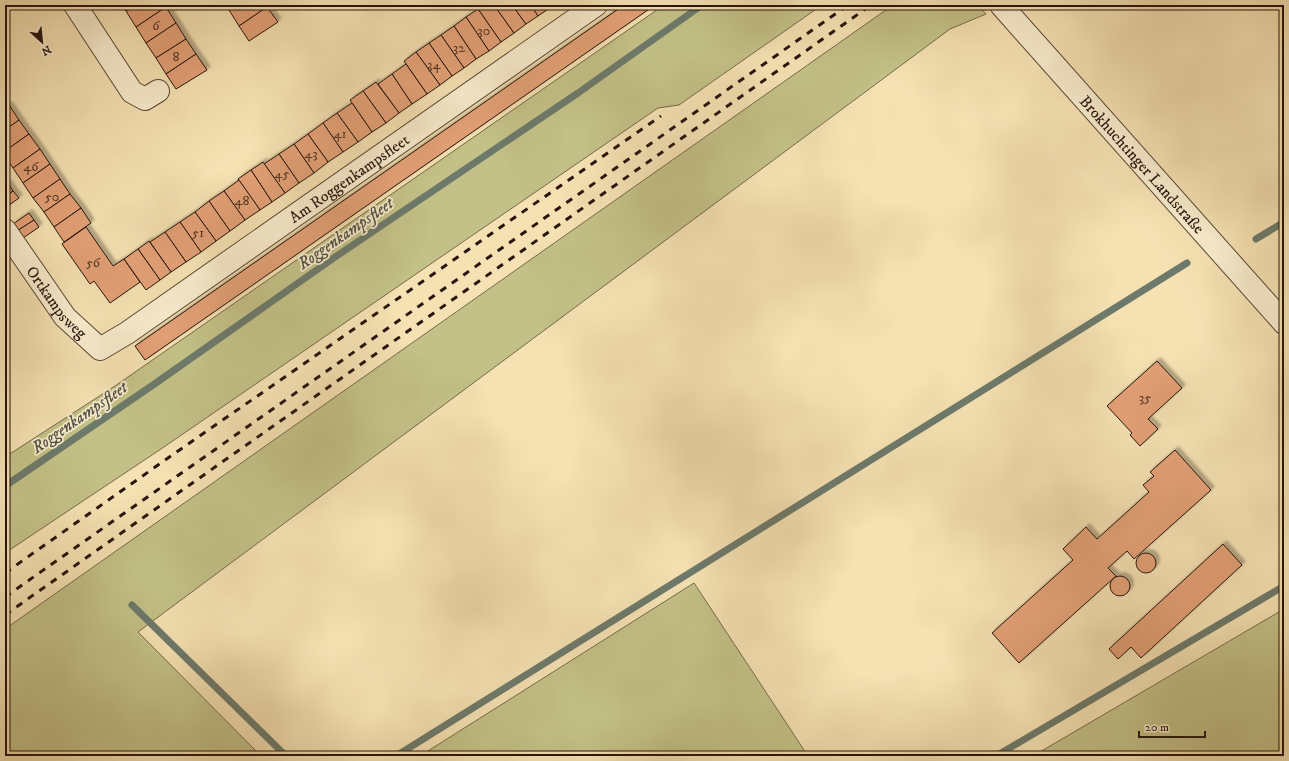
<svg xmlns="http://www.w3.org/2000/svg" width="1289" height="761" viewBox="0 0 1289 761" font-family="'IM FELL DW Pica',serif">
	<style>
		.green { fill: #c3c187; stroke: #746a4a }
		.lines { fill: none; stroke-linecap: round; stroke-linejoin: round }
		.stream { stroke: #6d7a6b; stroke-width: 7 }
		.building { fill: #e3a076; stroke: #26140d; filter: url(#shadow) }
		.minor-casing { stroke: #5a4736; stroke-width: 24 }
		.minor { stroke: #f8eccd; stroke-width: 22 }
		.rail { stroke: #26140d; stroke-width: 3; stroke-dasharray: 7 7; stroke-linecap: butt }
		.labels { text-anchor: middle; stroke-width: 3.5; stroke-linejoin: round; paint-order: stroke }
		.number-label { font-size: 14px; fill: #553727 }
		.street-label { font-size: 16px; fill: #26140d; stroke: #f8eccd }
		.water-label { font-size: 17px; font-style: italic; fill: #4f5044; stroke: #f8eccd }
	</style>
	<defs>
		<filter id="shadow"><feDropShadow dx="3.5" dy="-3.5" stdDeviation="1" flood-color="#0004"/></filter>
	</defs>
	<rect width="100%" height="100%" fill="#f5e1b2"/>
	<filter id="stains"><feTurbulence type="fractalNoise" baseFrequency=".005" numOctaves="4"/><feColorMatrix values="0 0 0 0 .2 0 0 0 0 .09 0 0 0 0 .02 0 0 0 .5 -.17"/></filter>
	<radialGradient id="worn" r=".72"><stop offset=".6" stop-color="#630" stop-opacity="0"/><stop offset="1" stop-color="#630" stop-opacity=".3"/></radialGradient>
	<g class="green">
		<path d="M664,5H822L679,105L658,108L161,449L5,553V457L115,386Z"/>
		<path d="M893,5H978L986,14L950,29L138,632L261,756H5V629Z"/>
		<path d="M694,583L808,756H420Z"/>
		<path d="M1284,609V756H1033Z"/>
	</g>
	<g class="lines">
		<g class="stream">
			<path d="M1256,239L1284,222"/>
			<path d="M5,486L153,385L338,255L578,93L702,5"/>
			<path d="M132,605L286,756"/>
			<path d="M396,756L1187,263"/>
			<path d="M996,756L1284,586"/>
		</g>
	</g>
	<g class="building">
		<path d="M122,5H136L126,11Z"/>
		<path d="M136,5H164L166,7L136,27L126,11Z"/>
		<path d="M225,5H237L229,10Z"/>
		<path d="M237,5H266L267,7L239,26L229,10Z"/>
		<path d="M484,5H494L514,33L501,42L478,9Z"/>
		<path d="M494,5H512L526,24L514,33Z"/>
		<path d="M512,5H531L538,16L526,24Z"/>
		<path d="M531,5H549L551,7L538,16Z"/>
		<path d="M624,5H655L145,360L135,346Z"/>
		<path d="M166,7L176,23L146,43L136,27Z"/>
		<path d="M267,7L278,22L249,41L239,26Z"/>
		<path d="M478,9L501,42L489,51L466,17Z"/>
		<path d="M466,17L489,51L476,59L454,26Z"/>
		<path d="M176,23L186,39L156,58L146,43Z"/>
		<path d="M454,26L476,59L464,68L441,35Z"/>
		<path d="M441,35L464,68L452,76L429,43Z"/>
		<path d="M186,39L196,54L166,74L156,58Z"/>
		<path d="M429,43L452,76L440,85L416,52Z"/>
		<path d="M416,52L440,85L427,94L404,61Z"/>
		<path d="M196,54L207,70L176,89L166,74Z"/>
		<path d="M406,64L427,94L412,104L392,74Z"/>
		<path d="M392,74L412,104L399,113L378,84Z"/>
		<path d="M376,82L399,113L386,123L363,91Z"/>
		<path d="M363,91L386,123L372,132L350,100Z"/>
		<path d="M352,103L372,132L358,142L337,113Z"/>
		<path d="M9,105L19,120L5,130V107Z"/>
		<path d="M337,113L358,142L343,152L323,123Z"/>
		<path d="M19,120L29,134L5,151V130Z"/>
		<path d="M323,123L343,152L328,162L308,134Z"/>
		<path d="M29,134L40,149L13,168L5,156V151Z"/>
		<path d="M308,134L328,162L314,173L294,144Z"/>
		<path d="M294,144L314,173L299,183L279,154Z"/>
		<path d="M40,149L50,164L23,183L13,168Z"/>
		<path d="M279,154L299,183L285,193L264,164Z"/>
		<path d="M263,162L285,193L272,202L251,170Z"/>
		<path d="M50,164L60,179L33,198L23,183Z"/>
		<path d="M251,170L272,202L260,210L238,179Z"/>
		<path d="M60,179L70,194L44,212L33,198Z"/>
		<path d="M239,180L260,210L245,220L224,191Z"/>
		<path d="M8,183L13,191L5,197V185Z"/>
		<path d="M13,191L19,198L5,208V197Z"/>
		<path d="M224,191L245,220L230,231L209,201Z"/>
		<path d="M70,194L81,208L54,227L44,212Z"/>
		<path d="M209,201L230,231L216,241L195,212Z"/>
		<path d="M81,208L91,223L64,242L54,227Z"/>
		<path d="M195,212L216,241L201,252L180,222Z"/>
		<path d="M29,213L34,220L17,231L13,224Z"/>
		<path d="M34,220L39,227L23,238L17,231Z"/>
		<path d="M180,222L201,252L186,262L165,232Z"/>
		<path d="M86,227L113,266L124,259L140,282L110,303L94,281L90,284L62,244Z"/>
		<path d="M165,232L186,262L171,272L150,242Z"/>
		<path d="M149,241L171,272L160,280L138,249Z"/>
		<path d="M138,249L160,280L146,290L124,259Z"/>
		<path d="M1157,361L1182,388L1148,419L1158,429L1140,446L1130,435L1132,433L1107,406Z"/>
		<path d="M1175,450L1211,490L1134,559L1127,551L1108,568L1116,576L1019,663L992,633L1073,560L1063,549L1086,527L1097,539L1149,492L1143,485L1154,476L1150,472Z"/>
		<path d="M1223,544L1242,565L1141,658L1131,647L1118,659L1109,649Z"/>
		<circle cx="1146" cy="563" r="10"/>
		<circle cx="1120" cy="586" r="10"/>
	</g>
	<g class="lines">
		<g class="minor-casing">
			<g id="minor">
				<path d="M75,5L132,92L145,99L158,91"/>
				<path id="s1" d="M1001,5L1284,323"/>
				<path id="s2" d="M5,230L65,317L100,349L127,333L596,5"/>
			</g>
		</g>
		<use href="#minor" class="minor"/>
		<g class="rail">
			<path d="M5,573L168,458L661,116"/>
			<path d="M5,597L848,5"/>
			<path d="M5,615L871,5"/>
		</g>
	</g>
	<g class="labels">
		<g class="number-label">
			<text x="156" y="30">6</text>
			<text x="484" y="35">30</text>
			<text x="459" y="52">32</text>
			<text x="176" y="61">8</text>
			<text x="434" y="69">34</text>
			<text x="340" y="138">41</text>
			<text x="311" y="158">43</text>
			<text x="31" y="171">46</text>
			<text x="282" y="178">45</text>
			<text x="52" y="201">50</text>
			<text x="242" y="205">48</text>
			<text x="198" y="237">51</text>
			<text x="93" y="267">56</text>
			<text x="1145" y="402">35</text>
		</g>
		<g class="street-label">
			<text dy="6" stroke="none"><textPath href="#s1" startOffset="213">Brokhuchtinger Landstraße</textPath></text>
			<text dy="6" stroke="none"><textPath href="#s2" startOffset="455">Am Roggenkampsfleet</textPath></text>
			<text dy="6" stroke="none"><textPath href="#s2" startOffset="89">Ortkampsweg</textPath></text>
		</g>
		<g class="water-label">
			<text transform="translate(345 233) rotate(-35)" y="6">Roggenkampsfleet</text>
			<text transform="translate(79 417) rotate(-35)" y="6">Roggenkampsfleet</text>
		</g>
	</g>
	<rect width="1289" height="761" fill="none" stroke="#f5e1b2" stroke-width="20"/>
	<rect x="6" y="6" width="1277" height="749" fill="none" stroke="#26140d" stroke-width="2"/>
	<rect x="10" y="10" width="1269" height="741" fill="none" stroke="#26140d"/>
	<g transform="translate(42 42) rotate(153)" stroke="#f8eccd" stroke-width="3" paint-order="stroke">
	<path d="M0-3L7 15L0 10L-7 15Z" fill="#26140d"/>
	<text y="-6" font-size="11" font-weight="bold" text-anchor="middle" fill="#26140d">N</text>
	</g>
	<path d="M1139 731v6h66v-6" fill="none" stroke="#26140d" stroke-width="2"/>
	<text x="1145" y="731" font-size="12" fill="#26140d" stroke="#f8eccd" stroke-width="3" paint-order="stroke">20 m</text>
	<rect width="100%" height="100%" filter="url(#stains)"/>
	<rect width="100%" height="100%" fill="url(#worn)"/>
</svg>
